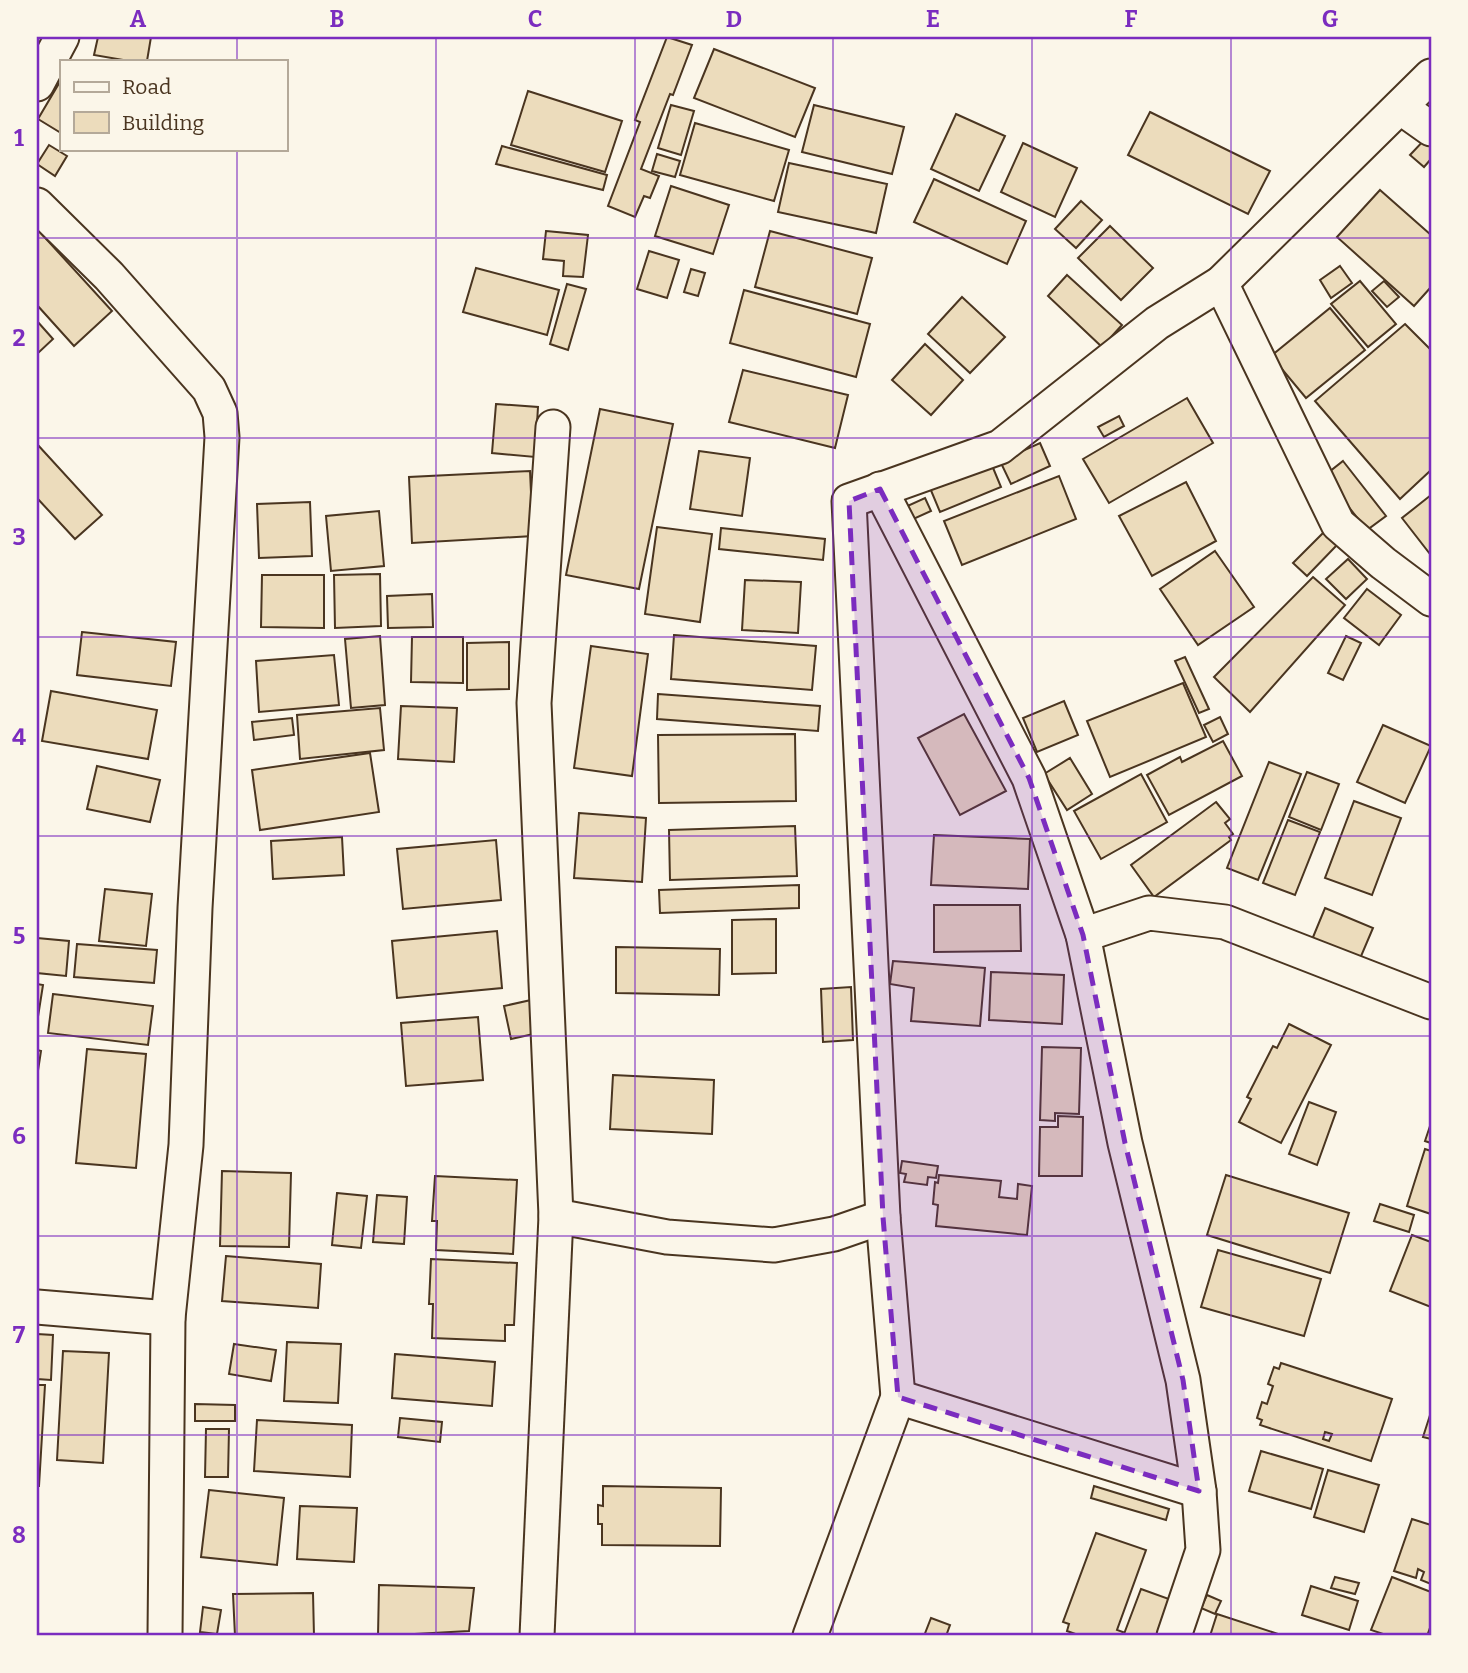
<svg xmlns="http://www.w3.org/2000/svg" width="1468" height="1673" viewBox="0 0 1468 1673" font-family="Bitter,serif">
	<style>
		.building { fill: #ecdcbc; stroke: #4a3520; stroke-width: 2; fill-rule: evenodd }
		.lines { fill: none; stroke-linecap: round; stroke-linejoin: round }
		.minor-casing { stroke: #4a3520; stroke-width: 37 }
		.minor { stroke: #fbf6e9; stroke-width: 33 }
		.marked { fill: #7b2cbf; fill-opacity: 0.2; stroke: #7b2cbf; stroke-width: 5; stroke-dasharray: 14 9; stroke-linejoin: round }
		.grid { fill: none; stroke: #7b2cbf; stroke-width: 2; stroke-opacity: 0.55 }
		.neatline { fill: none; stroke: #7b2cbf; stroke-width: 2.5 }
		.grid-label { font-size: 23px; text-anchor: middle; font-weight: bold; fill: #7b2cbf }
	</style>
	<rect width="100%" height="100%" fill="#fbf6e9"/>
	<g class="building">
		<path d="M98,37H151L147,61H129L94,55Z"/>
		<path d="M667,37L692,45L673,95L670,94L641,169L659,176L650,198L644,196L635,217L608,206L640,122L635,120Z"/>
		<path d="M714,49L815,88L795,137L694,98Z"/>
		<path d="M61,80V133L38,119Z"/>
		<path d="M528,91L622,121L605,172L511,145Z"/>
		<path d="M671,105L694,111L681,155L658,148Z"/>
		<path d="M814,105L904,127L892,174L802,152Z"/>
		<path d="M1150,112L1270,171L1248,214L1128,155Z"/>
		<path d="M956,114L1005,136L979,191L931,169Z"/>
		<path d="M695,123L789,150L774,201L680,175Z"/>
		<path d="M1426,138L1431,142V159L1424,167L1410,155Z"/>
		<path d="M1023,143L1077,168L1055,217L1001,192Z"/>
		<path d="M49,145L67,156L55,176L37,164Z"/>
		<path d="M502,146L607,175L603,190L496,164Z"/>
		<path d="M657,154L680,161L675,177L652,171Z"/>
		<path d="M789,163L887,184L876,233L778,212Z"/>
		<path d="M934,179L1026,221L1007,264L914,222Z"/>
		<path d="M671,186L729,205L713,254L655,236Z"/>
		<path d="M1380,190L1431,235V287L1414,306L1337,237Z"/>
		<path d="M1081,201L1102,220L1076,248L1055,229Z"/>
		<path d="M1110,226L1153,268L1121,300L1078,258Z"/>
		<path d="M38,230L112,311L74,346L37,305Z"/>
		<path d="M546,231L588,235L583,277L563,276L564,261L543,259Z"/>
		<path d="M770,231L872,258L857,314L755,287Z"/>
		<path d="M649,251L679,260L667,298L637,289Z"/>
		<path d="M1340,266L1352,283L1331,298L1320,280Z"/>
		<path d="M476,268L559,290L547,335L463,312Z"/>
		<path d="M691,269L705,273L698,296L684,292Z"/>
		<path d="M1067,275L1122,325L1102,347L1048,296Z"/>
		<path d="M1360,281L1396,324L1368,347L1331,304Z"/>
		<path d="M1384,281L1399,297L1387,307L1372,291Z"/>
		<path d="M567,284L586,289L568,350L550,344Z"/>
		<path d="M744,290L870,324L856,377L730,343Z"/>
		<path d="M962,297L1005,337L970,373L928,334Z"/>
		<path d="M1330,308L1365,350L1306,398L1271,356Z"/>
		<path d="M37,321L53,339L37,354Z"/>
		<path d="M1405,324L1431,350V470L1400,499L1315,401Z"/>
		<path d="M925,344L963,380L931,415L892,380Z"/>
		<path d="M743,370L848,395L835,448L729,422Z"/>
		<path d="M1187,398L1213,443L1109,503L1083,459Z"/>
		<path d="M496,404L538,407L535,457L492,453Z"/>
		<path d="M600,409L673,424L639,589L566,575Z"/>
		<path d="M1119,416L1124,426L1104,437L1098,427Z"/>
		<path d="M1040,443L1050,466L1011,484L1000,461Z"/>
		<path d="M37,444L102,515L75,539L37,498Z"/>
		<path d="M699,451L750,458L742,516L690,509Z"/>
		<path d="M1343,461L1386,516L1367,530L1324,476Z"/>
		<path d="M991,463L1001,487L940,512L930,488Z"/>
		<path d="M530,471L533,536L412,543L409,477Z"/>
		<path d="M1059,476L1076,519L962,565L944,521Z"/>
		<path d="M1186,482L1216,541L1152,576L1119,516Z"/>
		<path d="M1431,495V553L1430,554L1402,518Z"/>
		<path d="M925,498L931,511L909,521L903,508Z"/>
		<path d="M310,502L312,556L259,558L257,504Z"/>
		<path d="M379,511L384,566L331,571L326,516Z"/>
		<path d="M657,527L712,534L700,622L645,614Z"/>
		<path d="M721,528L825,539L823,560L719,549Z"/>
		<path d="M1324,532L1337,545L1307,576L1293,563Z"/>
		<path d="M1215,551L1254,607L1198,645L1160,589Z"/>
		<path d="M1348,559L1367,579L1346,599L1326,579Z"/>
		<path d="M380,574L381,626L335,628L334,575Z"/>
		<path d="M262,575H324V628L261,627Z"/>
		<path d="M1313,577L1345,605L1250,712L1214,677Z"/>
		<path d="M745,580L801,582L798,633L742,630Z"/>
		<path d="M1367,589L1401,615L1379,645L1344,618Z"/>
		<path d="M432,594L433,627L388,628L387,596Z"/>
		<path d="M82,632L176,642L171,686L77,675Z"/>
		<path d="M674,635L816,646L812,690L671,679Z"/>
		<path d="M380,636L385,705L351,708L345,639Z"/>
		<path d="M1346,636L1361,643L1343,680L1328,673Z"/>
		<path d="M412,637H463V683L411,682Z"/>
		<path d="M509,642V689L467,690V643Z"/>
		<path d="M591,646L648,654L632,776L574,768Z"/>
		<path d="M334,655L339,705L259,712L256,661Z"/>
		<path d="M1185,657L1209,709L1199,713L1175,661Z"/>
		<path d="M1183,683L1206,737L1110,777L1087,721Z"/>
		<path d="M51,691L157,710L148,759L42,741Z"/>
		<path d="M658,694L820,706L818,731L657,719Z"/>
		<path d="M1064,701L1078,735L1037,752L1023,718Z"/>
		<path d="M401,706L457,708L454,762L398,759Z"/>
		<path d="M380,708L384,750L300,759L297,715Z"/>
		<path d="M964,714L1006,791L960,815L918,738Z"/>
		<path d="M1220,717L1228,734L1213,742L1204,725Z"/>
		<path d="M292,718L294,735L254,740L252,722Z"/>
		<path d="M1383,725L1431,746L1405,803L1357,782Z"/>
		<path d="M795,734L796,801L659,803L658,735Z"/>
		<path d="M1223,741L1242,776L1169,815L1147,775L1180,757L1182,762Z"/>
		<path d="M370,753L379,812L260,830L252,770Z"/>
		<path d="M1070,758L1092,794L1067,810L1044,774Z"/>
		<path d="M1269,762L1301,774L1258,880L1227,868Z"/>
		<path d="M97,766L160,780L150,822L87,809Z"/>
		<path d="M1307,772L1339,784L1321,830L1289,817Z"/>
		<path d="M1141,774L1167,822L1101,859L1074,811Z"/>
		<path d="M1354,801L1401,818L1372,895L1325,878Z"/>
		<path d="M1216,802L1230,819L1225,823L1233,834L1229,837L1231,840L1154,897L1131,865Z"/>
		<path d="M579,813L646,818L642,882L574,878Z"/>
		<path d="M1288,820L1320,832L1295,895L1263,883Z"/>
		<path d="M795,826L797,876L670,880L669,830Z"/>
		<path d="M934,835L1030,839L1028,889L931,885Z"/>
		<path d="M342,837L344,875L273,879L271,841Z"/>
		<path d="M496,840L501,900L403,909L397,849Z"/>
		<path d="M799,885V908L660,913L659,890Z"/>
		<path d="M105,889L152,894L146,946L99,941Z"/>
		<path d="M934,905H1020L1021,951L934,952Z"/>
		<path d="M1325,908L1373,928L1359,961L1311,942Z"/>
		<path d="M776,919V973L732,974V920Z"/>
		<path d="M497,931L502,988L397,998L392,941Z"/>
		<path d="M37,938L69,941L66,976L37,973Z"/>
		<path d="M77,944L157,950L154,983L74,977Z"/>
		<path d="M616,947L720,949L719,995L616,993Z"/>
		<path d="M893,961L985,968L980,1026L911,1021L914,988L890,984Z"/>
		<path d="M991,972L1064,975L1062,1024L989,1020Z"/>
		<path d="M37,984L43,985L37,1023Z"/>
		<path d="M851,987L853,1040L823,1042L821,989Z"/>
		<path d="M53,994L153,1006L148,1045L48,1033Z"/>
		<path d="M531,1000L538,1033L511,1039L504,1006Z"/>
		<path d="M478,1017L483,1080L406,1086L401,1023Z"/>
		<path d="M1289,1024L1331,1045L1281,1143L1239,1122L1251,1099L1247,1097L1273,1046L1277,1048Z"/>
		<path d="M1042,1047L1081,1048L1079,1114L1055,1113V1121L1040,1120Z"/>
		<path d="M87,1049L146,1054L136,1168L76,1163Z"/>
		<path d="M37,1050L41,1051L37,1077Z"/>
		<path d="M613,1075L714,1080L712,1134L610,1129Z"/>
		<path d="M1309,1102L1336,1112L1317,1165L1289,1154Z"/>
		<path d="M1058,1116L1083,1117L1082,1176H1039L1040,1127H1058Z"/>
		<path d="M1431,1123V1143L1425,1141Z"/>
		<path d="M1425,1149L1431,1151V1214L1407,1206Z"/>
		<path d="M902,1161L938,1166L936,1178L928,1177L927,1185L904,1182L906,1174L900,1173Z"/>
		<path d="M222,1171L291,1173L289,1247L220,1246Z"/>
		<path d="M939,1175L1001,1181L999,1197L1017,1199L1018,1184L1032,1186L1027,1235L936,1226L938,1205L933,1204L935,1182L938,1183Z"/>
		<path d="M1226,1175L1349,1213L1330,1273L1207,1235Z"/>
		<path d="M435,1176L517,1180L513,1254L436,1250L437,1221H432Z"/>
		<path d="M337,1193L367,1196L361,1248L332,1245Z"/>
		<path d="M377,1195L407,1197L404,1244L373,1242Z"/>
		<path d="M1380,1204L1414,1215L1409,1232L1374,1221Z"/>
		<path d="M1412,1235L1431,1242V1307L1390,1291Z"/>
		<path d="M1218,1250L1321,1279L1304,1336L1201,1307Z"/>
		<path d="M226,1256L321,1264L318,1308L222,1301Z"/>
		<path d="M431,1259L517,1263L514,1325H505V1341L432,1338L433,1304H429Z"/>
		<path d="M37,1334L53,1335L51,1380L37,1379Z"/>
		<path d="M287,1342L341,1344L338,1403L284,1401Z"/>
		<path d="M234,1344L276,1350L271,1381L229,1374Z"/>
		<path d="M63,1351L109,1353L103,1463L57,1460Z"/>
		<path d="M395,1354L495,1362L492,1406L392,1398Z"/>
		<path d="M1281,1363L1392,1399L1371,1461L1260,1425L1262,1420L1257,1418L1262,1402L1267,1404L1273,1386L1268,1384L1274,1367L1279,1369ZM1325,1432L1332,1434L1329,1441L1323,1439Z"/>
		<path d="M37,1385H45L39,1486H37Z"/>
		<path d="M195,1404L235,1405V1421H195Z"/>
		<path d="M1431,1412V1439L1423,1437Z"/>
		<path d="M400,1418L442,1422L440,1442L398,1437Z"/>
		<path d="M257,1420L352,1425L350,1477L254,1471Z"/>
		<path d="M206,1429H229L228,1477H205Z"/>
		<path d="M1261,1451L1323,1469L1311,1509L1249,1491Z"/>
		<path d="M1328,1470L1379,1485L1364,1532L1314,1517Z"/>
		<path d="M603,1486L721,1488L720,1546L602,1545V1524H598V1505L603,1506Z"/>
		<path d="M1094,1486L1169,1509L1166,1520L1091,1498Z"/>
		<path d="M209,1490L284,1498L277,1565L201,1557Z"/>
		<path d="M300,1506L357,1508L354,1562L297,1559Z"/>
		<path d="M1412,1519L1431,1525V1584L1421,1580L1424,1572L1418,1569L1416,1578L1394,1571Z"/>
		<path d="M1096,1533L1146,1550L1117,1630L1123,1632L1121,1636H1081L1067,1631L1069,1624L1063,1622Z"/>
		<path d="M1335,1577L1359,1583L1355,1594L1331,1588Z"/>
		<path d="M1392,1577L1431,1592V1625L1427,1636H1389L1371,1630Z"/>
		<path d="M379,1585L474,1588L469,1631L378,1636Z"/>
		<path d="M1311,1586L1358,1601L1349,1630L1302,1615Z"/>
		<path d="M1141,1589L1169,1599L1156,1636L1124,1634Z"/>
		<path d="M313,1593L314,1636H235L233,1594Z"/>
		<path d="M1207,1595L1221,1601L1215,1614L1201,1608Z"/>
		<path d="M203,1607L221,1610L217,1634L200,1632Z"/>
		<path d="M1217,1614L1284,1636H1210Z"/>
		<path d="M931,1618L950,1625L946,1636H924Z"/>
	</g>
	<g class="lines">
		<g class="minor-casing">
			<g id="minor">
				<path d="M37,84L62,37"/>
				<path d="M1400,107L1431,129"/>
				<path d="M37,205L109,276L209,389L220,413L222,437L195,908L186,1145L168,1318L165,1636"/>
				<path d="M1221,283L1338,524L1383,563L1431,599"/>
				<path d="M553,427L534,703L556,1216L667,1237L774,1245L834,1234L883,1217"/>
				<path d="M880,489L1029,778L1083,935L1125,1143L1183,1380L1199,1491L1203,1550L1174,1636"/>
				<path d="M1083,935L1149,913L1225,922L1431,1002"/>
				<path d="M37,1307L168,1318"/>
				<path d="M898,1397L883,1217L849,501L1000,447L1157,323L1221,283L1431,76"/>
				<path d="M537,1636L556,1216"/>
				<path d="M810,1636L898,1397L1199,1491"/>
			</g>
		</g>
		<use href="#minor" class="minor"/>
	</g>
	<path class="marked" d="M880,489L1029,778L1083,935L1125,1143L1183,1380L1199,1491L898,1397L883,1217L849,501Z"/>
	<path class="grid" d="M237,37V61M436,37V1636M635,37V1636M833,37V1636M1032,37V1636M1231,37V1636M237,149V1636M37,238H1431M37,438H1431M37,637H1431M37,836H1431M37,1036H1431M37,1236H1431M37,1435H1431"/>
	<rect width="1468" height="1673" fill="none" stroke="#fbf6e9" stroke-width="77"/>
	<rect x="60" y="60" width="228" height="91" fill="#fbf6e9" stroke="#b4a999" stroke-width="2"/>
	<rect x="74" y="82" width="35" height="10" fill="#fbf6e9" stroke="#b4a999" stroke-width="2"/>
	<text x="122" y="94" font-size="21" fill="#4a3520">Road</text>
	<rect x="74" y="112" width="35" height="21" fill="#ecdcbc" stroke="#b4a999" stroke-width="2"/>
	<text x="122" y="130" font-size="21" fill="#4a3520">Building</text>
	<rect x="38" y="38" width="1392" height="1596" class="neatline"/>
	<g class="grid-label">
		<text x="138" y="27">A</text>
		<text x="337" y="27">B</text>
		<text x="535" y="27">C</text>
		<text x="734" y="27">D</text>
		<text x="933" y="27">E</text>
		<text x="1131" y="27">F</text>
		<text x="1330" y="27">G</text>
		<text x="19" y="146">1</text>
		<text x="19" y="346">2</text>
		<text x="19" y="545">3</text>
		<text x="19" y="745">4</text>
		<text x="19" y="944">5</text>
		<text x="19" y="1144">6</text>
		<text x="19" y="1343">7</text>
		<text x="19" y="1543">8</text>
	</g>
</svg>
